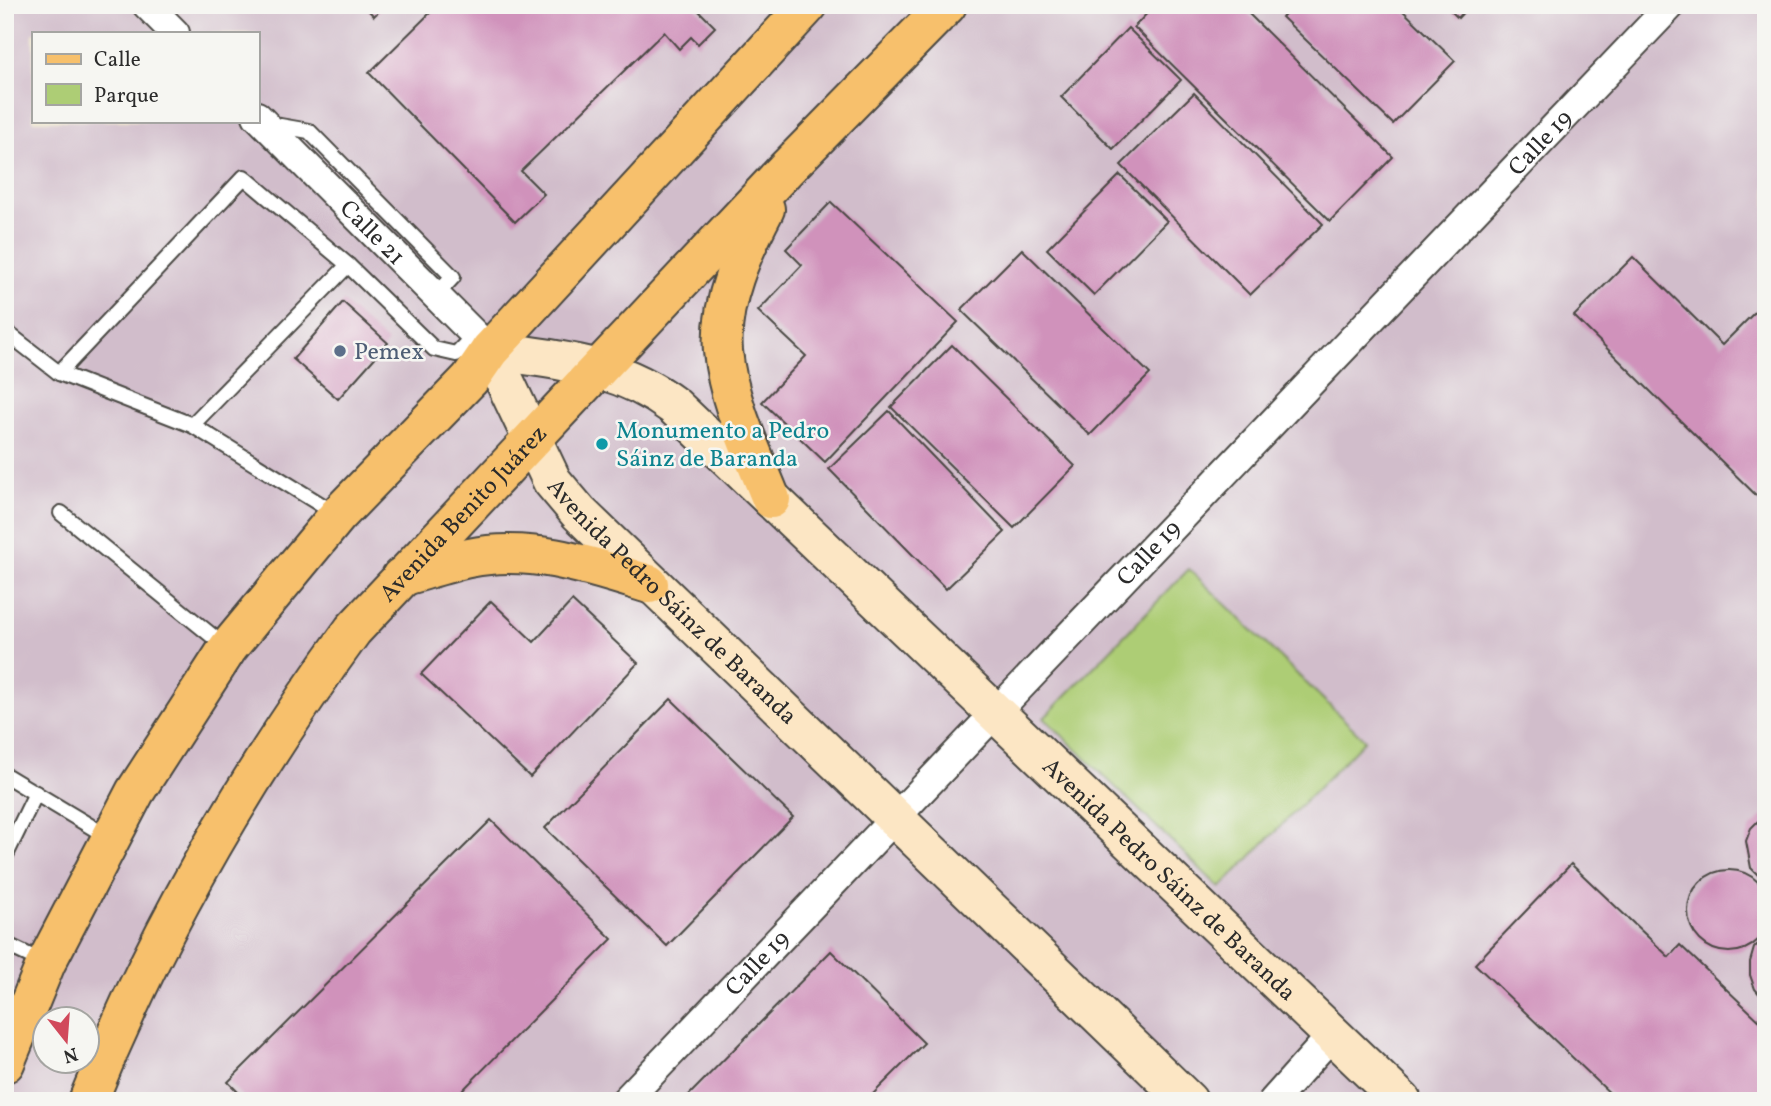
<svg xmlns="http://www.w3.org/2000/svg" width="1771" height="1106" viewBox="0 0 1771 1106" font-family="Vollkorn,serif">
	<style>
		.industrial { fill: #d1bdcb; fill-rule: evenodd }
		.green { fill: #adcd75; stroke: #6c7c50; stroke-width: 2 }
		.building { fill: #d092bb }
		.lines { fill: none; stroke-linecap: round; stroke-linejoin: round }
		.lane-casing { stroke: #484742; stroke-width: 18 }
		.street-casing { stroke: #484742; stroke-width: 32 }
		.secondary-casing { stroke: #484742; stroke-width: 42 }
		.primary-casing { stroke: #484742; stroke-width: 42 }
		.lane { stroke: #fff; stroke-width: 14 }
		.street { stroke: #fff; stroke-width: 28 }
		.secondary { stroke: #fce6c4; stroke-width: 38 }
		.primary { stroke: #f7c06c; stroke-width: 38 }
		.service-dot { fill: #5c6f8a; stroke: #f6f6f2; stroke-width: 2.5 }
		.culture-dot { fill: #0f9aa8; stroke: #f6f6f2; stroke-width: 2.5 }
		.labels { text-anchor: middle; stroke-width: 5; stroke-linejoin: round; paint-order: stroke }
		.street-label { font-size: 24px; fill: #2b2b2b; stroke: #f6f6f2 }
		.service-label { font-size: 24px; fill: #4e5e75; stroke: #f6f6f2; text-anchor: start }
		.culture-label { font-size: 24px; fill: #0d838f; stroke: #f6f6f2; text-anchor: start }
	</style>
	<rect width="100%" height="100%" fill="#f6f6f2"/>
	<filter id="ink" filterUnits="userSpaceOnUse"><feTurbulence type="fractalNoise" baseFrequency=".0143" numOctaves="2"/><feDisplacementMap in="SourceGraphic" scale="14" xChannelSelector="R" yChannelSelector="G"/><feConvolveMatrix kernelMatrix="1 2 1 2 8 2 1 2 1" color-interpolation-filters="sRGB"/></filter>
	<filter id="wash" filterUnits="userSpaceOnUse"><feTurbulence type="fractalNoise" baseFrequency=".00686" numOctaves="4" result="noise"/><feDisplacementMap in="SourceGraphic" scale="28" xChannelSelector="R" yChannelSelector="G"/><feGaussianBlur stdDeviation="1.57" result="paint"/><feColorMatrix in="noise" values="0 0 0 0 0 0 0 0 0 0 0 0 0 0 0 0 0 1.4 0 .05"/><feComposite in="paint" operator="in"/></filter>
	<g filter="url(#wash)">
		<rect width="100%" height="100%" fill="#ede3c7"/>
		<path class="industrial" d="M5,5H1766V1101H5ZM33,33H257V121H33ZM46,1018H88V1060H46Z"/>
		<path class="green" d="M1189,569L1365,740L1220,888L1044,718Z"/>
		<g id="blocks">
			<g class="building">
				<path d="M363,5H385L374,16Z"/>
				<path d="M438,5H693L715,27L698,44L691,37L679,49L664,32L521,171L544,194L515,222L369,73Z"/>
				<path d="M1155,5H1240L1393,157L1330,221L1134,27Z"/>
				<path d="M1293,5H1397L1455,61L1393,124L1282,17Z"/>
				<path d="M1445,5H1470L1458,18Z"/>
				<path d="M1128,28L1181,80L1113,149L1061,97Z"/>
				<path d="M1194,93L1323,224L1250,295L1121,165Z"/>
				<path d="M1120,175L1167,221L1094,295L1047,249Z"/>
				<path d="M831,202L958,322L825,462L762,402L806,356L758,311L802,265L786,249Z"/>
				<path d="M1022,249L1150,374L1090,435L961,310Z"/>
				<path d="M1633,257L1722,345L1766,301V505L1574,316Z"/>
				<path d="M343,302L388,343L338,399L293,359Z"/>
				<path d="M952,345L1075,466L1014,528L891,407Z"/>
				<path d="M889,411L1005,532L946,589L829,469Z"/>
				<path d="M491,601L534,642L572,601L638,663L530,777L421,674Z"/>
				<path d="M671,699L793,817L667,946L545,828Z"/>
				<path d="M1766,813V883L1751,868L1746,841L1751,828Z"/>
				<path d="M491,820L612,939L452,1101H247L228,1082Z"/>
				<path d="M1571,864L1669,957L1680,945L1766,1027V1101H1618L1475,964Z"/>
				<circle cx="1729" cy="911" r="41"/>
				<path d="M1766,936V1002L1755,989L1750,975V962L1754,948Z"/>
				<path d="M831,951L924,1043L866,1101H683Z"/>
			</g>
		</g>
	</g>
	<g filter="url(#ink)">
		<use href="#blocks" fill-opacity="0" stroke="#484742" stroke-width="2"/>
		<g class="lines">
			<g class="lane-casing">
				<g id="lane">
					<path d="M269,124L309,131L453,277L436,295"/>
					<path d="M5,331L59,373L192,425L336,514"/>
					<path d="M59,373L244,177L348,265L434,349L456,354L475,334"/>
					<path d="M192,425L348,265"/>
					<path d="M61,513L227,648"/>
					<path d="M5,775L110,838"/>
					<path d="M5,857L36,793"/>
					<path d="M5,944L45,963"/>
				</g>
			</g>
			<g class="street-casing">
				<g id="street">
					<path d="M147,5L175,33"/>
					<path id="s1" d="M257,116L490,350"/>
					<path id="s2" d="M625,1101L1671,5"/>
					<path d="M1273,1101L1333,1034"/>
				</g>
			</g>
			<g class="secondary-casing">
				<g id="secondary">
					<path id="s3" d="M490,350C559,361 615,362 674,406L1402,1101"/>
					<path id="s4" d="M490,350L552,481L579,513L1188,1101"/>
				</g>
			</g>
			<g class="primary-casing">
				<g id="primary">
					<path d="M765,209C743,251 719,302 723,351C728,403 752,451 771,499"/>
					<path d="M401,577C423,571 446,563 469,558C531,545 591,566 649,584"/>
					<path d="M5,1063L46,963L135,792L228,648L338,515L470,379L490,350L808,5"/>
					<path id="s5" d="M88,1101C155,932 246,777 353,630L786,169L947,5"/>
				</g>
			</g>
			<use href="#lane" class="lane"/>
			<use href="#street" class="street"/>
			<use href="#secondary" class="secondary"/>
			<use href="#primary" class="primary"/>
		</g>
	</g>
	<circle class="service-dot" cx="340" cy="351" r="7"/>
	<circle class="culture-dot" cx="602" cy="444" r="7"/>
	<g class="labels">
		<g class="street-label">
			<text dy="8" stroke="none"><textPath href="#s2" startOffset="1325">Calle 19</textPath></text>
			<text dy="8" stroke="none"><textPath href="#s1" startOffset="164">Calle 21</textPath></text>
			<text dy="8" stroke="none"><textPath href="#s5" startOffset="702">Avenida Benito Juárez</textPath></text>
			<text dy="8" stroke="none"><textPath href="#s2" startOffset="758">Calle 19</textPath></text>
			<text dy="8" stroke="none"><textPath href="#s4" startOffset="315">Avenida Pedro Sáinz de Baranda</textPath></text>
			<text dy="8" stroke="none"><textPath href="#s3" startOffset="880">Avenida Pedro Sáinz de Baranda</textPath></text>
			<text dy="8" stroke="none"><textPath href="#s2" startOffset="191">Calle 19</textPath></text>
		</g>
		<g class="service-label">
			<text x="354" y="359">Pemex</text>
		</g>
		<g class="culture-label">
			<text x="616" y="438">Monumento a Pedro<tspan x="616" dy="28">Sáinz de Baranda</tspan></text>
		</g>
	</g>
	<rect width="1771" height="1106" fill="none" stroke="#f6f6f2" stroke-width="28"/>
	<rect x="32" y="32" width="228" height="91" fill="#f6f6f2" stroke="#a5a5a2" stroke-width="2"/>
	<rect x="46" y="54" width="35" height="10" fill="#f7c06c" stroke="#a5a5a2" stroke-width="2"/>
	<text x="94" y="66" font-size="21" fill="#2b2b2b">Calle</text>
	<rect x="46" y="84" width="35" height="21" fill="#adcd75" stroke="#a5a5a2" stroke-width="2"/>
	<text x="94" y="102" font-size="21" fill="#2b2b2b">Parque</text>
	<g transform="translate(66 1040) rotate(163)"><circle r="33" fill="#f6f6f2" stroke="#a5a5a2" stroke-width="2"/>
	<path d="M0-5L12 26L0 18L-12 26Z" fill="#d1495b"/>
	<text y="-10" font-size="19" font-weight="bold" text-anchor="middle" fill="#2b2b2b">N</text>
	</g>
</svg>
